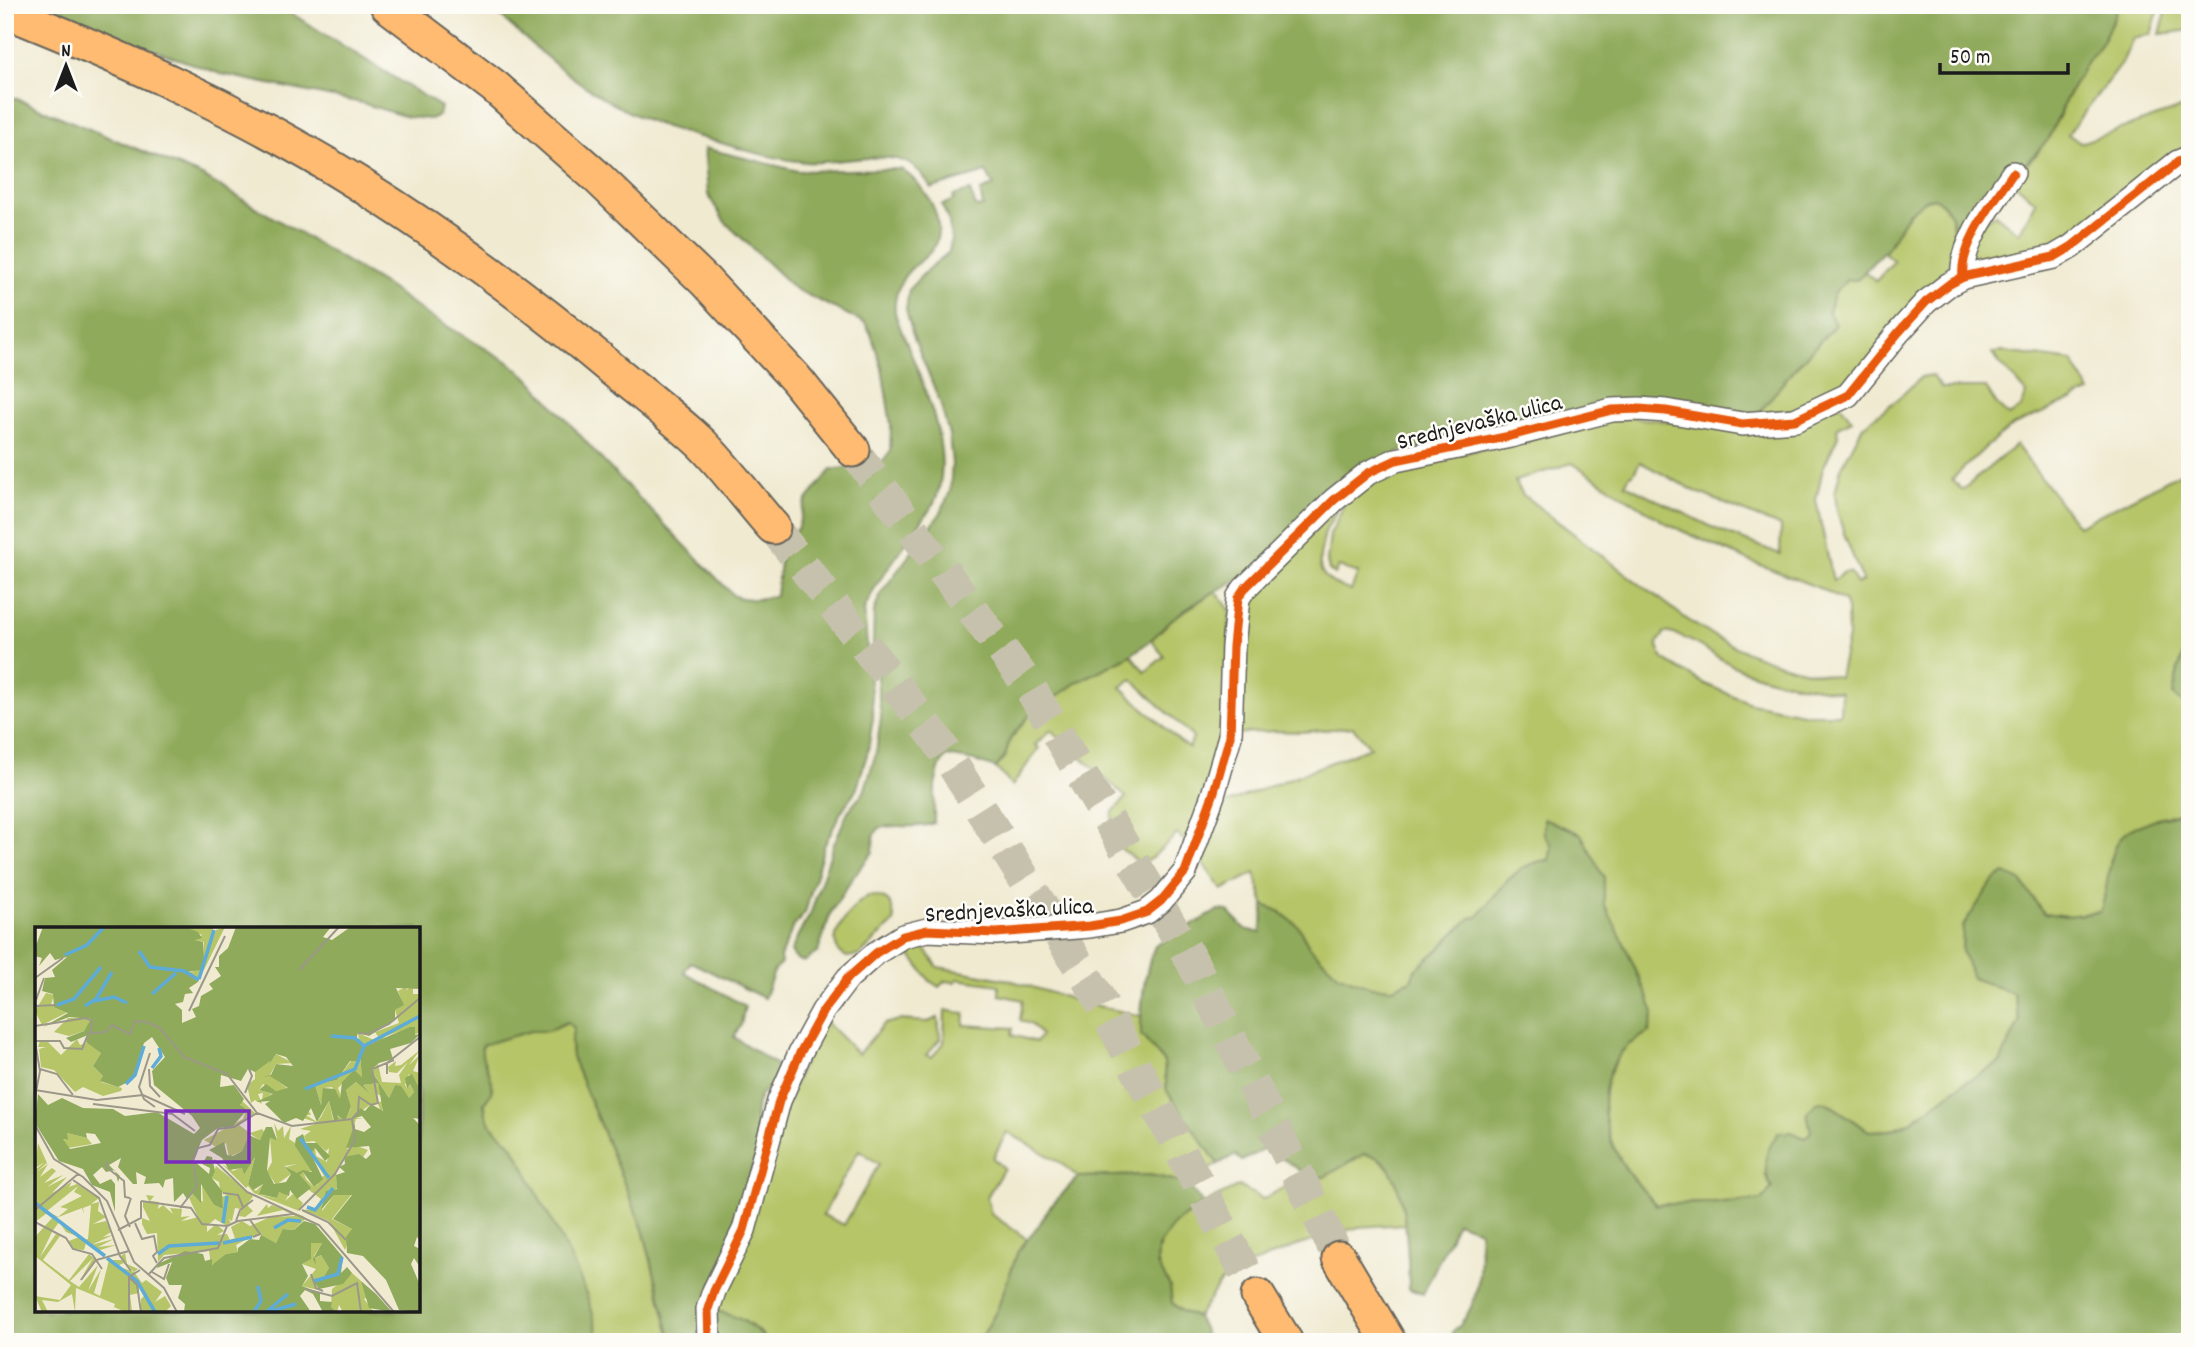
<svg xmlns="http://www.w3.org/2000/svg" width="2195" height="1347" viewBox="0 0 2195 1347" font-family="Dekko,sans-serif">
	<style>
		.green { fill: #b5c567; stroke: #687042; stroke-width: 2; fill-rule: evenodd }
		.forest { fill: #90aa5c; stroke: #56633c; stroke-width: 2; fill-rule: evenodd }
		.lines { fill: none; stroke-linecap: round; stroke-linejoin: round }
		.highway-tunnel { stroke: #c6c1ad; stroke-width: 33; stroke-dasharray: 33 17; stroke-linecap: butt }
		.minor-casing { stroke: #66645b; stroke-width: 26 }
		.highway-casing { stroke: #66645b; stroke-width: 37 }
		.minor { stroke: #fff; stroke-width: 23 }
		.highway { stroke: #ffbb71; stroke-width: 33 }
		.cycleway-casing { stroke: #fdfcf7; stroke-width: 13 }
		.cycleway { stroke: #e8590c; stroke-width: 9 }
		.labels { text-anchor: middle; stroke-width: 5; stroke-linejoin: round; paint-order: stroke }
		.street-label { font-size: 24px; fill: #1c1c1c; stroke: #fdfcf7 }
		.inset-river { fill: none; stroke: #5dabd6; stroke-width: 3.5 }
		.inset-road { fill: none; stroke: #9b9889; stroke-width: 2 }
		.view { fill: #7b2cbf; fill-opacity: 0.15; stroke: #7b2cbf; stroke-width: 3.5 }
		.inset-edge { fill: none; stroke: #1c1c1c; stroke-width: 3.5 }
	</style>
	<rect width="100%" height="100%" fill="#fdfcf7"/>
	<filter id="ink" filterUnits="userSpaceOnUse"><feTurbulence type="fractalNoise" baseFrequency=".0143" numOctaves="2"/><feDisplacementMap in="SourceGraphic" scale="14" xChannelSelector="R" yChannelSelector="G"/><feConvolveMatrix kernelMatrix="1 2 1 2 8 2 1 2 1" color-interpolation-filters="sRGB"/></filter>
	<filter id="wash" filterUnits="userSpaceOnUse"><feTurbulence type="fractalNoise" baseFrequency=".00686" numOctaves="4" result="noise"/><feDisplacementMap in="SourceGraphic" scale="28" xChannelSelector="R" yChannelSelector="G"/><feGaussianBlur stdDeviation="1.57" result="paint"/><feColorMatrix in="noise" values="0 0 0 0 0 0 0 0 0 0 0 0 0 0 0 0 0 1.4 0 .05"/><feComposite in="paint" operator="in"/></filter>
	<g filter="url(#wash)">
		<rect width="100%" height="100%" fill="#f0ead1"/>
		<g class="green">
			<path d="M2118,5H2160L2151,34L2133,38L2123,61L2068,134L2080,143L2190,105V151L2068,242L1964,271L1952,263L1940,276L1943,281L1854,377L1827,398L1789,413L1755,418L1794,369L1835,325L1828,311L1835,292L1847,280H1857L1864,271L1876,281L1894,261L1882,251C1901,233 1906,201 1936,198C1951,210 1954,220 1953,239L1995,214L2019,233L2036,202L2011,180L2037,154L2059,117L2066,99L2084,66L2101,43L2113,20Z"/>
			<path d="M2168,5H2190V30L2160,34Z"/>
			<path d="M2005,352L2072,361L2090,392L2014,425L1987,446L1952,479L1962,490L2016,445L2078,526L2190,468V638L2178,670L2173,695L2190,708V808L2183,812L2157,818L2111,858L2106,896L2100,912L2067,916L2043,913L2022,882L1972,978L2013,992L2020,1020L2000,1063L1962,1084L1912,1121L1891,1130L1869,1131L1826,1102L1807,1112L1812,1132L1765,1174L1772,1188L1762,1200C1727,1205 1691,1202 1656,1205C1646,1192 1634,1181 1625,1167C1599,1132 1595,1080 1626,1047C1632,1041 1641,1037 1649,1032L1623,941L1604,904V877L1544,834L1552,845L1550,860C1517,861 1497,894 1478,917L1470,918L1437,951L1415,970L1411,980L1393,988L1371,987L1339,975L1310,948L1298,926L1279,911L1264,905L1255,873L1222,890L1201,861L1214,808L1370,747L1353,727L1301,732L1275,731L1234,734L1238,654L1250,594L1335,510C1335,519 1329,522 1326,530C1324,534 1323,541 1322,546C1314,575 1326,581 1351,591L1358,573L1339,567L1335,575L1329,570L1327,561L1330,535L1346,500L1379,474L1616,416L1676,422L1841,405L1852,420L1837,427L1838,436L1823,468L1816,500L1833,581L1844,572H1850L1857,584L1863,581L1845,537L1837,511L1835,492L1841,468L1863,426L1898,399L1921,377L1932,375L1942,388H1986L1997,405L2009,416L2022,407L2026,393C2016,378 2002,369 1992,353ZM1640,462L1697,492L1781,527L1780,554L1718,530L1625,484L1630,475L1633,474ZM1572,463L1669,525L1752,562L1824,590L1844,601L1847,609L1848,637L1839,677C1786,669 1736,652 1691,622C1674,611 1660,597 1642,586L1523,495L1515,481ZM1665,632C1690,636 1711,655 1734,666C1767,682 1806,685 1841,692L1840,714H1808L1750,703L1705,684L1663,659L1657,644Z"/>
			<path d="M1216,591L1230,610L1227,714L1188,844L1177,834L1152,858L1141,864L1119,847L1110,836L1113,812L1126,797L1051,730L1035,745L1039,748L1012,786L996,768L1005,757L1010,740L1028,717L1077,682L1131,655L1145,672L1164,656L1151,640L1172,619ZM1132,679L1193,737L1189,748L1178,740L1121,687Z"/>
			<path d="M868,896C887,896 894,902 894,922L860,955L847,957C845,956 839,952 838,950C827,933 855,904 868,896Z"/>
			<path d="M918,939L938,967L1009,980L1081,1002L1141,1016V1035L1164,1062L1167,1091L1218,1164L1187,1183L1150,1175L1078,1177L1061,1163L1007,1132L993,1158L1004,1168L987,1197L991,1214L1027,1239L1018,1251L997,1310L979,1342H767L761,1333L713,1310L776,1126L823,1019L858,1054L884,1024L899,1020L928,1022L938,1018L940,1039L926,1055L932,1057L944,1043L945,1010L965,1014L964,1025L1013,1028L1012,1035L1036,1042L1041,1035L1032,1025L1020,1020L1023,1000L999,995V985L957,979L955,982L945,981L939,987L930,981L905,948ZM859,1150L879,1164L844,1225L823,1215Z"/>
			<path d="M567,1022L574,1028L571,1041L572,1057L643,1229L672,1342H599L596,1324L514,1148L496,1132L486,1117L481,1054L482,1044L530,1031H548Z"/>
			<path d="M1364,1154C1369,1155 1377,1156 1380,1160C1399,1174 1402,1203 1405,1224L1359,1227L1299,1245L1244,1267L1220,1283L1197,1317L1183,1312L1172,1303C1171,1298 1171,1292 1170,1287C1167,1279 1159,1272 1158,1263C1152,1225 1211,1200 1239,1186L1263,1199L1306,1175L1310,1178L1324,1177Z"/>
		</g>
		<g class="forest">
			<path d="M44,5H278L441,107L439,115L430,119L407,117L362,103L221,74L108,34Z"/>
			<path d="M489,5H2118L2113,20L2101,43L2084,66L2066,99L2048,140L1996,195L1955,255C1952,230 1959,215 1936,198L1927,199L1908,213L1890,244L1857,280H1847L1835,292L1828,311L1835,325L1794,369L1755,418L1665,402L1399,452L1251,573L1208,595L1172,619L1151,640L1131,655L1077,682L1028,717L1010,739L1005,757L996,768L974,761L947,756C933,769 934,804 934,823C916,830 897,823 879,828L874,836L873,852L854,876L831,912L818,952L804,962L796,959L791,952L798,935L810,915L833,846L848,811L864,792L876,753L881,717L873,642L874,611L881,593L940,514L950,492L952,463L949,435L940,402L912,333L906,309L909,289L929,268L949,252L951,240L949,222L942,205L954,200L953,196L970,191L976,207H983L980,191L994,186L986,172L932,188C925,179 919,169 910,164C885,149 835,165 805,162C775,159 746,151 718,142C694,136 669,129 647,120C588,97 534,48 489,5Z"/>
			<path d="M5,94L202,176L293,229L387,286L428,315L507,361L529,378L605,463L734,596C749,601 762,600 776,595L782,544L797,529L806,501L831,470L849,467L864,474L873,473L890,452L891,425L882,368L871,334L865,323L795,289L725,222L708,195L704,148L798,171L901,169C925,185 950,222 932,250C927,257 917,263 912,268C901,277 893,298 895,312C897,323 904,336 908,346C926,392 957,458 933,505L877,584L864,609L873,717L868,751L857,788L841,812L824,846L805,913L793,927L780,957L781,964L775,969L764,998L691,962L684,972L745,1006L741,1025L734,1037L781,1068L774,1083L761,1094L757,1104L755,1119L762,1135L702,1342H672L643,1229L572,1057L571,1041L574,1028L567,1022L548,1031H530L482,1045C479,1070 505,1080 484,1103C487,1132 502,1130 515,1150C526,1167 533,1186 542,1203C565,1247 592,1293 599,1342H5ZM37,929H418V1310H37Z"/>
			<path d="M2190,638V708L2173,695L2178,670Z"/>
			<path d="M2190,808V1342H1454L1452,1332C1482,1308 1481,1265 1479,1230L1457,1222L1423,1294L1409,1289C1408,1257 1408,1178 1380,1159C1376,1156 1368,1155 1364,1154L1324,1177L1310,1178L1267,1147L1242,1161L1235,1155L1218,1164L1167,1091L1164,1062L1141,1035C1140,1006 1144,972 1155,946L1219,910L1228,911L1245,929L1261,933L1264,905L1279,911L1298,926L1310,948L1339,975L1371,987L1393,988L1411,980L1415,970L1437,951L1470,918L1478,917C1497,893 1516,861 1549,860L1552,846L1544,834V818L1581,834L1604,877V904L1623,941L1654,1012L1649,1032C1641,1037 1632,1041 1626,1047C1595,1081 1600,1126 1622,1163C1631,1178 1645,1192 1656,1205C1691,1202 1727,1205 1762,1200L1772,1188C1761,1165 1764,1153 1778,1133L1792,1132L1804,1138L1811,1132L1807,1112L1819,1101L1826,1102L1869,1131L1891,1130L1912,1121L1962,1084L2000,1063L2020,1020L2013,993L1972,978L1962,951L1963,926L1993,881L2005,873L2022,882L2043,913L2067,916L2100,912C2109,891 2107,849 2124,834C2129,828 2141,825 2148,822C2162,815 2178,817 2190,808Z"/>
			<path d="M1150,1175L1187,1183L1203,1204L1174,1224L1158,1247L1157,1265L1170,1286L1172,1303L1183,1312L1197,1317L1203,1328L1206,1342H979L997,1310L1018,1251L1039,1225L1049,1208L1078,1177Z"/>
			<path d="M713,1310C734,1315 754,1323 767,1342H712Z"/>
		</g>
	</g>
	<g filter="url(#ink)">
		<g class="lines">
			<g class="highway-tunnel">
				<path d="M853,450L1029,686L1193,963L1339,1258"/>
				<path d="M773,527L936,738L1096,993L1258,1296"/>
			</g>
			<g class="minor-casing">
				<g id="minor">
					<path d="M1963,277C1959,244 1995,200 2013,173"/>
					<path d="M709,1342L708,1309L714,1291L744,1230L779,1101L800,1053L823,1011L848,978L876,953L903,936L927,930L996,933L1090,926L1121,921L1147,912L1161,901L1185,872L1213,795L1230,736L1233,646L1238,598L1244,589L1334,500L1368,473L1396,460L1510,436L1612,410L1639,409L1666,411L1742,424L1795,420L1848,395L1898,333L1926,302L1948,285L1963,277L2054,257L2071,247L2178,162L2190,157"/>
				</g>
			</g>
			<g class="highway-casing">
				<g id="highway">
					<path d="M387,5L495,87L596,176L705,281L795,378L853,450"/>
					<path d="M5,11C126,59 246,113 356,182C446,238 531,301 612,369C641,393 673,417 701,443C727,469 749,500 773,527"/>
					<path d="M1339,1258L1389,1342"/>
					<path d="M1258,1296L1286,1342"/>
				</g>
			</g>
			<use href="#minor" class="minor"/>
			<use href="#highway" class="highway"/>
			<g class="cycleway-casing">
				<g id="cycleway">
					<path d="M1963,277C1959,244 1995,200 2013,173"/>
					<path d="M709,1342L708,1309L714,1291L744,1230L779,1101L800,1053L823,1011L848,978L876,953L903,936L927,930L996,933L1090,926L1121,921L1147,912L1161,901L1185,872L1213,795L1230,736L1233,646L1238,598L1244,589L1334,500L1368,473L1396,460L1510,436L1612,410L1639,409L1666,411L1742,424L1795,420L1848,395L1898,333L1926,302L1948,285L1963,277L2054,257L2071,247L2178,162L2190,157"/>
				</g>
			</g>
			<use href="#cycleway" class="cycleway"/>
		</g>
	</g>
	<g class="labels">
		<g class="street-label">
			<text transform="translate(1479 421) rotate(-14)" y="8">Srednjevaška ulica</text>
			<text transform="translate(1009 909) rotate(-3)" y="8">Srednjevaška ulica</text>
		</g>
	</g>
	<g transform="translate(35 927)">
		<rect width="385" height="385" fill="#f0ead1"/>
		<path d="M151,0H178V10L181,3L190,0L163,55L152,46L167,42L169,15L160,13L167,8ZM372,59L371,63L378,59V67H385V105L379,108V102H372L351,109L335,123L343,114L325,118L323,106L339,113L344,111L340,105L364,96L360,83L368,78L363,64ZM11,66L19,68L16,78L25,81L35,73H57L7,98L0,84ZM33,91H52L55,95L49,104L34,109L19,105ZM42,112L45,118L54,115L66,126L58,139L68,149L66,155L87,161L86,164L68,169L48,160L40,165L19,143L6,140L4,122L11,120H3L5,114H12L26,128ZM385,123L374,138L385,128L378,144L385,146V163L374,147L370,158L372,162L375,157L379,165L374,171L360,158L354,171L337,144L343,137L347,155L366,156L364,148L373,135L362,146L354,145L353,140L361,134L360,139L366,138ZM241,127L258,136L241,137L235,148L253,162L241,164L228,157L224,163L237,167L227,173L228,166L223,167L227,177L220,173L216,176L212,158L220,152V142L235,134L234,138ZM325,129L327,150L319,144L303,161L310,180L305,184L301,180L305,175L297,160L289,161L286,178L280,158L302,153L316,134ZM321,155L336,168L328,158L343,156L346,169L342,167V176L347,174L349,180L346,185L343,177H336L317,191H328L321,192L312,222L322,219L333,223L328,230H309L301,245L302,261L288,270L287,284L299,268H316L297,292L317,302L310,323L294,294L268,283L280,282L286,272L274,263L265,248L268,244L262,247L251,240L262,237L249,239L256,247L241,258L232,244L237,235L235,211L242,212L239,196L243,204L248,199L249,211L256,199L254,212L260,216L261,212V220L277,244H268L271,252L279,260L283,257V251L289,249L276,226L280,221L281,229L292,235L294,221L291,224L279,214L271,215L269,209L276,204L265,202L283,196L268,191L273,183L276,188H271L282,195L286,190L290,194L286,190L294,174L298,193L304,191L301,188L310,193L316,181L311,163ZM206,173L220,186L204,198L215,206L227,202L230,206L225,213L215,207L207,224L194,230L191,216L183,221L169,213L208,192L211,183L205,180ZM32,206L52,211L57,217L33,221L28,212L32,213ZM3,216L12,236L1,245L13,237L5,250L17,241L21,244L9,256L28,248L12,260L32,250L17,266L37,255L34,260L42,257L64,271L56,277L64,275L63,284L71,290L58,297L71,294L76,305L68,310L78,308L56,318L79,312L63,320L81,318L62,324L51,316L49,323L38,322L34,314L44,310L31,305L25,296L49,313L53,312L56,278L48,281L49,287L47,281L21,291L24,295L1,328L17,305L5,330L21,307L25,309L8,333L34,353L54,327L61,333L44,355L58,331L35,354L44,360L63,338L53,364L66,342L59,366L65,369L74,333H87L89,336L82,339L99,345L93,339L86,329L90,326L92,337L103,342L99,345L107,356L111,353L127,365L120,375L130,369L136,379L130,385L106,384V372L110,368L104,358V366L95,368L97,384L103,385H90L79,380L77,385L80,377L41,361L40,385L37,367L23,375L7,373L13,385H7L0,369L25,373L36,358L0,329V310L18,290L12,286L0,295V243L10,235L0,241ZM43,259L39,265L47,269L25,280L33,282L23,290L12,284ZM220,230L213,257L221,264L228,257L226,268L242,271L243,265L249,266L253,269L250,274L258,267L268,276L264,284L219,266L213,259L211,261L187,237L198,244L207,240L209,248ZM181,239L218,269L212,278L218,284L210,290L204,289L206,282L200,281L197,294L193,292L196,295L192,299L180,292L172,299V305L181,297L189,304L182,308L192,307L195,313L200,311L196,300L207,294L215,299L235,290L260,289L248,283L222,289L232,277L233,281L237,278L268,289L279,297L270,292L259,303L249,302L241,316L225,308L212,312L201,318L203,325L191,327L188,333L176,338L174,324L129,328L123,335L122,306L112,307L107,297V291L115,294L108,280V274H114L111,268L119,269L115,274L124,275L123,282L128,278L138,287L135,281L147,282L146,290L155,289L146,294L152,293L163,290L154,271L158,267L168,275L167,257L179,278L188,282L187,270L192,268L186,265V269L184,255L177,251ZM276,316H287L279,329V332L286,328L294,341L288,351L278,355L283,363L267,359L281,342L267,337L275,332ZM317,346L326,354L333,370L329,372L339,385H308L304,378L302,385L296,380L297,362Z" fill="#b5c567" fill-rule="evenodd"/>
		<path d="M8,0H151L163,5L167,11L160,13L168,15L169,34L166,43L152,45L163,55L154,61L158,66L150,67L148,75L140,77L147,83V96L161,90L157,82L164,79L166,69L178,62L174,57L186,49L180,40H184V29L193,21L201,0H296L288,10L297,13L314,1L385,0V62L361,61L369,78L360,83V93L334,109L323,106L321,112L328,120L375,100H380V108L385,107L376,116L355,122L358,132L344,136L336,143L354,171L360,158L366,159L374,171L379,165L375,157L372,162L370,151L377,147L383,159L385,148V192L378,191L385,198V313L382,310L379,319L385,322V340L379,331L376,337L385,358V385L364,383L351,353L328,329L312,326L311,310L317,302L298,292L317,268H299L286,283L291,264L302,262L301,248L310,245L304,240L310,237L309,230L324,227L331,232L336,227L334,219L311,221L320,196V202L329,205L336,200L327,189L317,192L325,181L330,184L336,177L348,184L343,156L328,158L336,168L321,155L311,163L316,180L310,194L302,188L304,192L299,194L294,174L282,195L276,181L268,194L261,191L249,196L230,177L235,174L221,175L238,167L224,163L231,157L241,164L253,161L235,149L228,150L236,148L241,137L258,139L251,130L241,127L234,138L235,134L220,145L213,142L206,154L186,148L185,160L199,158L209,172L205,178L212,183L197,200L183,201L167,213L158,233L174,247L175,241L167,237L172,229L177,230L180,244L177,251L187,264L188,282L179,278L166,257V276L158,267L152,272L148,266L139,275L138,251L130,253L128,261L124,256L109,257L111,250L101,245L102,257H98L83,240L86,231L74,238L85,249L83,255L80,243L71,245L67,240L58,248L65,257L76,252L80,257V285L75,265L57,258L48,242L24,234L0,196L3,167L13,178L27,171L48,181L78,182L90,189L122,185L159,207L165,201L157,189L119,158L117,144L130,130L117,110L109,116L97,153L83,160L65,154L68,149L58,139L66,126L51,115L53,108L36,115L31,111L49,104L56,92L34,90L8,100L33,86L19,80L18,67L7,64L10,51L20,50L17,43L32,30L20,33L15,26L4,39L7,31L0,29V21ZM325,129L327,150L319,143L307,155L305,172L300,162L288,161L286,178L280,158L302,153L315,134H322V140ZM32,206L52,211L51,206L60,207L66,216L35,222L28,212L33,213ZM231,200H237L242,213L235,211L232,243L239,257L251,255L256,247L249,239L262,246L268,243L277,245L260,219L261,211L268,207L271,216H282L295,229L290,234L280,221L276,227L288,252L279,260L268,245L265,248L276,261L262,272L255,263L254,269L244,265L242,271L224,267L228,257L218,263L213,257L220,230L209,248L207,241L194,243L187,231L174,223L189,215L192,228L198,229L207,224L214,208L225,213ZM269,294L280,297L308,330L306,346L312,340L317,346L308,357L284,362L278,354L288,351L294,341L286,328L280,331L281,338L278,332L287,316H276V332L267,337L273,349L267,359L285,366V374L297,375L296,380L302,385H288L278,367L270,363L265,369L276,385H149L150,377L143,371L147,358H134L131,351L137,335L122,341L123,337L150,324L168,327L170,334L177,332V338L191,327L203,325V321L215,312L224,313L226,308L241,316L248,302L259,303ZM326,354L341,367L357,385L334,381Z" fill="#90aa5c" fill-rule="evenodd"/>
		<path class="inset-river" d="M104,24L115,40L149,44L164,53M30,28L52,18L69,0M164,52L179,3M117,67L141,46M59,74L79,70L92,76M22,78L39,72L66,40M50,79L61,72L77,45M296,109L320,111L329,119M117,141L126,129L124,121M91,157L100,148L109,119M270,162L320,142L329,119L385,89M265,211L294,251M0,276L70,329M272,280L280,283L298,261M188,296L192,269M239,301L253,293L266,294M188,316L217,310M123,327L134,319L184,316M72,331L102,354L120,385M279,354L303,347L307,330M236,384L261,377M219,385L226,374L223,359M231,385L253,367"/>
		<path class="inset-road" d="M264,43L304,0M0,51L28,31M1,73L9,51M0,79L21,78M154,84L190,9M0,99L51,91L57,94L56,106L71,105L77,98L95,107L100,94L112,95L125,101L149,130L192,147L222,186L257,199L317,192M323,106L333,107L354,97L385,71M0,114H25L29,121L47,122L54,105M0,115L5,144L0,170M115,126L104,160L109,172L120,180M5,142L22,147L38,168M114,142L115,159L125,170M352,147V136L385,110M0,163L62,173L108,168L150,187M210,166L217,149L214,142M58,177L138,187M136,186L160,204M317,192L323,185L324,170L336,178L343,176L337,142L359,133M0,198L19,232L48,250L72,274L99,335L129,361L142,385M179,233L212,265L284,298L359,385M73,234L71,240L89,254L90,270L95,271M38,253L64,271L85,329L96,344M188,266L203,268L208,280M106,274L156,281L167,297L192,299M145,281L162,259L158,234L163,221L175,218L183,202L199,200L222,186M0,283L43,247M264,283L300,247L320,213L317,192M267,283L293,295L311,313M215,293L225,307L218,310M201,294L205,283L218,273M0,295L31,311L38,322L57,327L67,342M100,296L107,312L119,309L122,325L118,329L122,336M192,299L203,294L258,287M95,300L90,289L96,271M83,303L106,291V274M117,345L129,352L134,337M276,347L281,361L288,364M113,348L129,331L183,321L192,299M94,350L102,358L106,385M46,353L61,333L94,324M270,362L297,369L322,356L326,385M94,385V350L105,343"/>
		<path class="view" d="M131,184H214V235H131Z"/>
		<rect width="385" height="385" class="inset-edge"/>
	</g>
	<rect width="2195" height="1347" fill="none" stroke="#fdfcf7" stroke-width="28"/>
	<g transform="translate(66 66)" stroke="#fdfcf7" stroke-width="5" paint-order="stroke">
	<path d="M0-5L12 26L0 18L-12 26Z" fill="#1c1c1c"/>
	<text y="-10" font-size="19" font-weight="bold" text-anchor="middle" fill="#1c1c1c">N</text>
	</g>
	<path d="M1940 63v10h128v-10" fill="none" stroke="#1c1c1c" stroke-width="3.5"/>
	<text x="1950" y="63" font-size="21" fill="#1c1c1c" stroke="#fdfcf7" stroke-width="5" paint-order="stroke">50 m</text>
</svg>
